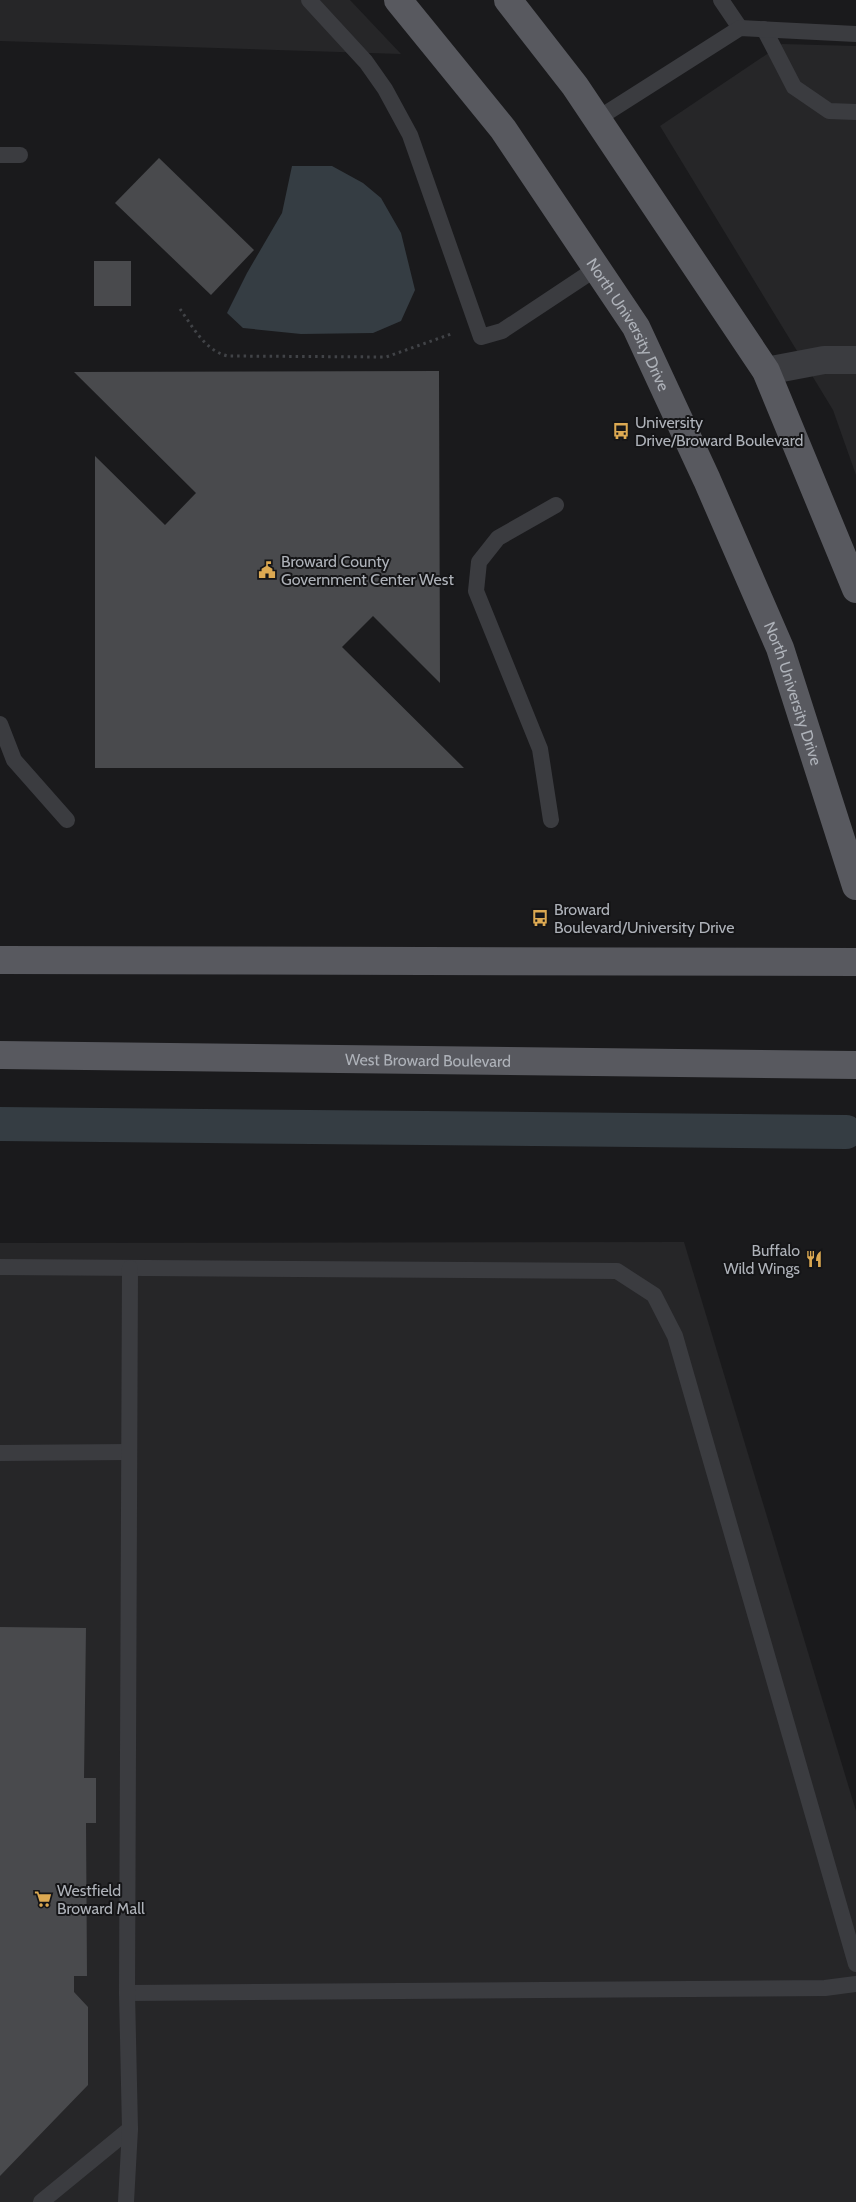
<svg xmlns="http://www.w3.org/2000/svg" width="856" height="2202" viewBox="0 0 856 2202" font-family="Cabin,sans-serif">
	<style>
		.built { fill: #262628 }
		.water { fill: #353d43 }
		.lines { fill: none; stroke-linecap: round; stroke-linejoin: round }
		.canal { stroke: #353d43; stroke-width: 34 }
		.building { fill: #494a4d }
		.path { stroke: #414347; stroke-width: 3; stroke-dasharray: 2.5 4; stroke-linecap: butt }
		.lane { stroke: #3b3c40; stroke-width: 16 }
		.street { stroke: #3b3c40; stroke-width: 28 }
		.primary { stroke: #58595f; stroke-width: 28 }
		.labels { text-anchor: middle; stroke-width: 4; stroke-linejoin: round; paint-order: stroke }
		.street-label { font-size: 16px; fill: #aeb2b9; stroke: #151517 }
		.poi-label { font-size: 16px; fill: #aeb2b9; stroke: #151517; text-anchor: start }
	</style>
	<rect width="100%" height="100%" fill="#1a1a1c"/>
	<g class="built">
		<path d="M0,0H350L401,54L0,41Z"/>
		<path d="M782,44L856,46V475L833,410L660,126Z"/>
		<path d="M684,1242L856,1811V2202H0V1243Z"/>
	</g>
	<path class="water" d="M292,166H332L363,183L381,198L401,233L415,290L401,321L373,333L301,334L243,328L227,313L247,273L282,213Z"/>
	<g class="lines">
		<path class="canal" d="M0,1124L846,1132"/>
	</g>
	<g class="building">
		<path d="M159,158L254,250L211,295L115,203Z"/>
		<rect x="94" y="261" width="37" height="45"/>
		<path d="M439,371L440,683L373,616L342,647L464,768H95V456L165,525L196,493L74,372Z"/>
		<path d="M0,1627L86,1628L84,1778H96V1823H86L87,1976H74V1992L88,2007V2085L0,2176Z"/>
	</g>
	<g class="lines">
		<path class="path" d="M180,309C193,327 205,351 228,356L386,357L454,333"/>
		<g class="lane">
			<path d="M309,0L366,62L385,89L410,135L481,337L502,331L597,268"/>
			<path d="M721,0L740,28"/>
			<path d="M764,29L794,87L829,111L856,112"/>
			<path d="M597,119L740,28L856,34"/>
			<path d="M0,155H20"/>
			<path d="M0,724L14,760L67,820"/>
			<path d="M551,820L540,749L476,591L479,562L498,538L556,505"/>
			<path d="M0,1267L617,1271L654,1295L675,1336L856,1964"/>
			<path d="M0,1453L129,1452"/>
			<path d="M127,1993L825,1988L856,1984"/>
			<path d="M41,2202L130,2129"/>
			<path d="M126,2202L130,2129L127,1993L130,1268"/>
		</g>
		<path class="street" d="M766,371L824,360H856"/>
		<g class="primary">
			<path id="s1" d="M398,0L503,129L636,327L707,480L780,648L856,886"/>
			<path d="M508,0L575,86L766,371L856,589"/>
			<path d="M0,960L856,962"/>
			<path id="s2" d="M0,1055L856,1065"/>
		</g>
	</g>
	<defs>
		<g id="bus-bare" transform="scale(1.35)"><path d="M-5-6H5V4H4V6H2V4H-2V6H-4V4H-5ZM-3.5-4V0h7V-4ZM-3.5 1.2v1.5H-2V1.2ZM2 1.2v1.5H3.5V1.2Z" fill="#dca952" stroke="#151517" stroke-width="2.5" paint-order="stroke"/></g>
		<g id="civic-bare" transform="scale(1.35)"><path d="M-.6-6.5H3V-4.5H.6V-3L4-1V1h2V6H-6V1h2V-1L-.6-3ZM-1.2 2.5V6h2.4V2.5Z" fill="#dca952" stroke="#151517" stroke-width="2.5" paint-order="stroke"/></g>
		<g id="restaurant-bare" transform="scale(1.35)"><path d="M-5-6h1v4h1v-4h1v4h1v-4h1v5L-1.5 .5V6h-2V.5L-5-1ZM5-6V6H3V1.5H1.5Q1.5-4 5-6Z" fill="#dca952" stroke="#151517" stroke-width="2.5" paint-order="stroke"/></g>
		<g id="supermarket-bare" transform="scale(1.35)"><path d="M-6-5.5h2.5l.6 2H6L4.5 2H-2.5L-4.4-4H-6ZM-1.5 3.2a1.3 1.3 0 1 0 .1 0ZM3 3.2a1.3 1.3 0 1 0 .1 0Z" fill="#dca952" stroke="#151517" stroke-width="2.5" paint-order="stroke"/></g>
	</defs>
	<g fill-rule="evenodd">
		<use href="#bus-bare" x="621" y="431"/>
		<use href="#civic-bare" x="267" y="570"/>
		<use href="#bus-bare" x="540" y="918"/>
		<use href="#restaurant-bare" x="814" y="1259"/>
		<use href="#supermarket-bare" x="43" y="1899"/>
	</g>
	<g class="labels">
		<g class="street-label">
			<text dy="6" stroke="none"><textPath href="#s1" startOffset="399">North University Drive</textPath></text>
			<text dy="6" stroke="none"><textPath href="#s1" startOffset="804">North University Drive</textPath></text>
			<text dy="6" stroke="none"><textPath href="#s2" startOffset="428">West Broward Boulevard</textPath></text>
		</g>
		<g class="poi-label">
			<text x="635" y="428">University<tspan x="635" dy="18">Drive/Broward Boulevard</tspan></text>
			<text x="281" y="567">Broward County<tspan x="281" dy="18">Government Center West</tspan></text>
			<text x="554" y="915">Broward<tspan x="554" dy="18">Boulevard/University Drive</tspan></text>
			<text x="800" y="1256" text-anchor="end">Buffalo<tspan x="800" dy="18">Wild Wings</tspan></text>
			<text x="57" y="1896">Westfield<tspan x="57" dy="18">Broward Mall</tspan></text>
		</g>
	</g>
</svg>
